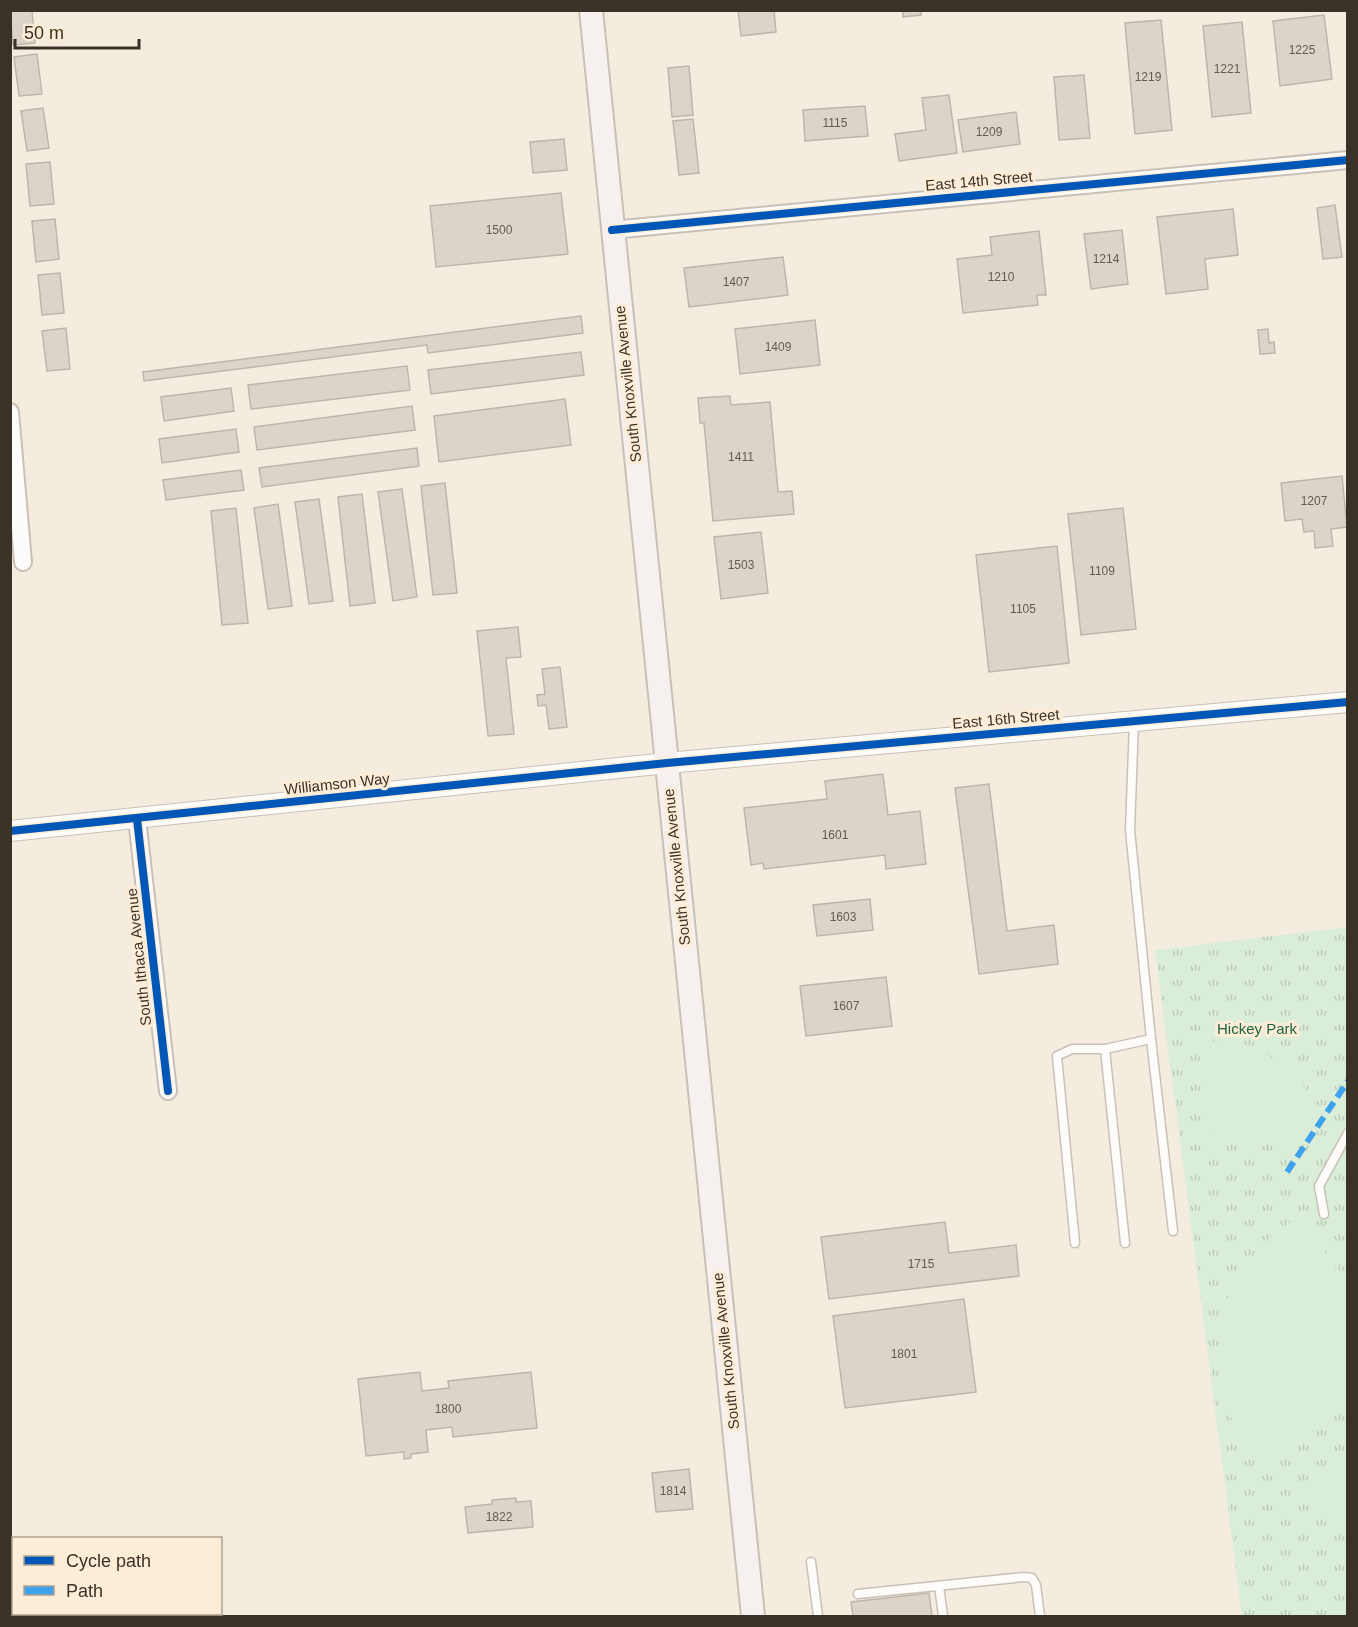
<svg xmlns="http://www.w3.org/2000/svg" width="1358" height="1627" viewBox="0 0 1358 1627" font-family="Arial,sans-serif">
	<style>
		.park { fill: url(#park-tufts) }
		.garden { fill: #daedd8 }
		.building { fill: #ddd4c9; stroke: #beb5ab; stroke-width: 1.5 }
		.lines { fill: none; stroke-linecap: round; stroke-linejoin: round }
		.service-casing { stroke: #c9c1b6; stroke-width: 11 }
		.minor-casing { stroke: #c9c1b6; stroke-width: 20 }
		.tertiary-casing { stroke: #c9c1b6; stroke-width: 22 }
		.secondary-casing { stroke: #c9c1b6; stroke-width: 26 }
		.service { stroke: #fdfcfa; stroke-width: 8 }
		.minor { stroke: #fdfcfa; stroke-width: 16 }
		.tertiary { stroke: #fdfcfa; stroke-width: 20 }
		.secondary { stroke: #f6f1ee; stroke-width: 22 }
		.quiet { stroke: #3fa3eb; stroke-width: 6; stroke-dasharray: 12 6; stroke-linecap: butt }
		.cycleway-casing { stroke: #fdedd6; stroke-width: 11 }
		.cycleway { stroke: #0057b8; stroke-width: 8 }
		.labels { text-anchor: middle; stroke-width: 6; stroke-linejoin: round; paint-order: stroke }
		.number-label { font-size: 12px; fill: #645b50 }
		.street-label { font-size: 15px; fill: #3a3227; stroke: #fdedd6 }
		.park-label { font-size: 15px; fill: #20633d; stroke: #fdedd6 }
	</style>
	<defs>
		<pattern id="park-tufts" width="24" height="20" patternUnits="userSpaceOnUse" patternTransform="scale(1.5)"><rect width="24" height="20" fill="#daedd8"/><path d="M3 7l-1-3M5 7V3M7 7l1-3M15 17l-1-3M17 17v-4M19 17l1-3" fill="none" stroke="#bcccb9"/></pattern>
	</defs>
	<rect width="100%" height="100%" fill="#f4ecdf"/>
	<path class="park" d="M1347,927V1616H1242L1155,950Z"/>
	<g class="garden">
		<path d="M1207,1041L1233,1042L1254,1047L1292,1070L1308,1092L1313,1136L1210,1147L1198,1042Z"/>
		<path d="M1299,1217L1347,1283V1401L1258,1464L1238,1435L1228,1409L1222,1382L1220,1351L1226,1300L1257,1252L1278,1230Z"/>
		<path d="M1347,1465V1538L1327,1518L1308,1492Z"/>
	</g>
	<g class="building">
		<path d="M10,10H32L35,43L13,45Z"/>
		<path d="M738,10H774L776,32L741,36Z"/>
		<path d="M903,10H921V15L903,17Z"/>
		<path d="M1324,15L1332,79L1280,86L1273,21Z"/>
		<path d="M1161,20L1172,130L1135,134L1125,23Z"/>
		<path d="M1242,22L1251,113L1212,117L1203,26Z"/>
		<path d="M37,54L42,94L19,96L14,57Z"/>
		<path d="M689,66L693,115L672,117L668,68Z"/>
		<path d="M1084,75L1090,138L1059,140L1054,77Z"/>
		<path d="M949,95L957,153L899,161L895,134L926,130L922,98Z"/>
		<path d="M865,106L868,136L805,141L803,110Z"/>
		<path d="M43,108L49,148L27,151L21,111Z"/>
		<path d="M1016,112L1020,144L963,152L958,120Z"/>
		<path d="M693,119L699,173L679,175L673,121Z"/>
		<path d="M564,139L567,170L533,173L530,142Z"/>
		<path d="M50,162L54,204L30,206L26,164Z"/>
		<path d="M561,193L568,254L436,267L430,206Z"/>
		<path d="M1335,205L1342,257L1323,259L1317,208Z"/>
		<path d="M1233,209L1238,255L1205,259L1208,289L1166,294L1157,217Z"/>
		<path d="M55,219L59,259L36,262L32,221Z"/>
		<path d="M1122,230L1128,284L1091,289L1084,234Z"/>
		<path d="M1039,231L1046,295H1037L1038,305L963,313L957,259L992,255L990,237Z"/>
		<path d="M783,257L788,295L689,307L684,268Z"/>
		<path d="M60,273L64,313L42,315L38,275Z"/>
		<path d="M581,316L583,333L428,353L427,345L144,381L143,372Z"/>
		<path d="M815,320L820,365L740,374L735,329Z"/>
		<path d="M66,328L70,369L47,371L42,331Z"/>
		<path d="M1268,329L1269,343L1274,342L1275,353L1260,354L1258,330Z"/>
		<path d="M581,352L584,375L431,394L428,370Z"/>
		<path d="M407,366L410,390L251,409L248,385Z"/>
		<path d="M231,388L234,411L164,421L161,397Z"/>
		<path d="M730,396L731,405L770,402L778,492L792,491L794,514L713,521L704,423H700L698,398Z"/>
		<path d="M565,399L571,445L439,462L434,416Z"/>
		<path d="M412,406L415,430L257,450L254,427Z"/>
		<path d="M236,429L239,452L162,463L159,439Z"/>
		<path d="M417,448L419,466L262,487L259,468Z"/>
		<path d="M241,470L244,490L166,500L163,480Z"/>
		<path d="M1342,476L1347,527L1331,529L1333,546L1315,548L1314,531L1304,532L1302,519L1285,521L1281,483Z"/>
		<path d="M445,483L457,593L433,595L421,486Z"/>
		<path d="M402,489L417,597L393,601L378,492Z"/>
		<path d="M362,494L375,603L350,606L338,497Z"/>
		<path d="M319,499L333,601L309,604L295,502Z"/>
		<path d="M278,504L292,606L268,609L254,508Z"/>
		<path d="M236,508L248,623L222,625L211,511Z"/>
		<path d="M1123,508L1136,629L1081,635L1068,514Z"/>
		<path d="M761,532L768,593L721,599L714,537Z"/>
		<path d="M1057,546L1069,663L989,672L976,555Z"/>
		<path d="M518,627L521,657L506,658L514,734L488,736L477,631Z"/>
		<path d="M560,667L567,727L549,729L546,705L538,706L537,695L545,694L542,669Z"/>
		<path d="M883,774L888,815L920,811L926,864L886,869L885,855L764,869L763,863L751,865L744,808L827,799L825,781Z"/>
		<path d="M989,784L1007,931L1054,925L1058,964L979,974L955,788Z"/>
		<path d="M870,899L873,930L817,936L813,905Z"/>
		<path d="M886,977L892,1026L806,1036L800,986Z"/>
		<path d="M945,1222L949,1253L1016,1245L1019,1276L829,1299L821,1237Z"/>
		<path d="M964,1299L976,1392L845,1408L833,1316Z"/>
		<path d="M420,1372L422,1391L449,1388L448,1381L531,1372L537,1428L453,1437L452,1427L426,1430L428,1452L411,1454V1458L404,1459V1452L366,1456L358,1379Z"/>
		<path d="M689,1469L693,1509L656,1512L652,1473Z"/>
		<path d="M516,1498V1502L531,1501L533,1527L468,1533L465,1507L492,1504V1500Z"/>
		<path d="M929,1593L932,1616H853L851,1602Z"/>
	</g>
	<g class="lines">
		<g class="service-casing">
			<g id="service">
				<path d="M1134,722L1130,830L1151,1039L1173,1231"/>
				<path d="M1105,1049L1125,1243"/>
				<path d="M1324,1214L1319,1186L1348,1133"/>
				<path d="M1075,1243L1057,1056L1072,1049H1105L1151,1039"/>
				<path d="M811,1562L818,1616"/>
				<path d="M939,1586L943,1616"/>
				<path d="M858,1594L1024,1577L1032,1578L1036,1585L1040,1616"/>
			</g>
		</g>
		<g class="minor-casing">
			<g id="minor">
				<path d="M612,230L1348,160"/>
				<path d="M10,412L23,562"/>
				<path d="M137,819L168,1091"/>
			</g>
		</g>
		<g class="tertiary-casing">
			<path id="tertiary" d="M10,831L667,763L1348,702"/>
		</g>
		<g class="secondary-casing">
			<path id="secondary" d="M591,10L753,1616"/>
		</g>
		<use href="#service" class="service"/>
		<use href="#minor" class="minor"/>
		<use href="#tertiary" class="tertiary"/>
		<use href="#secondary" class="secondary"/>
		<path class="quiet" d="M1287,1172L1348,1081"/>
		<g class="cycleway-casing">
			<g id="cycleway">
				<path d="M612,230L1348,160"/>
				<path d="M137,819L168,1091"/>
				<path d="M10,831L667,763L1348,702"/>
			</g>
		</g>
		<use href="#cycleway" class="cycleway"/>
	</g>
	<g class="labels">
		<g class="number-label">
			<text x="1302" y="54">1225</text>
			<text x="1227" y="73">1221</text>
			<text x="1148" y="81">1219</text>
			<text x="835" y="127">1115</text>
			<text x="989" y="136">1209</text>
			<text x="499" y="234">1500</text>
			<text x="1106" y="263">1214</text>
			<text x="1001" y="281">1210</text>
			<text x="736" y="286">1407</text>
			<text x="778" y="351">1409</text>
			<text x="741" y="461">1411</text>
			<text x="1314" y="505">1207</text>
			<text x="741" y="569">1503</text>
			<text x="1102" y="575">1109</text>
			<text x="1023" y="613">1105</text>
			<text x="835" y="839">1601</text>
			<text x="843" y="921">1603</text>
			<text x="846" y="1010">1607</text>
			<text x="921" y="1268">1715</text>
			<text x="904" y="1358">1801</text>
			<text x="448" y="1413">1800</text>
			<text x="673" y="1495">1814</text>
			<text x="499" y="1521">1822</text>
		</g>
		<g class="street-label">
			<text transform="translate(979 181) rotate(-5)" y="5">East 14th Street</text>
			<text transform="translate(628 384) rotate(-96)" y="5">South Knoxville Avenue</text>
			<text transform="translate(1006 719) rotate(-5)" y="5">East 16th Street</text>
			<text transform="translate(337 784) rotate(-6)" y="5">Williamson Way</text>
			<text transform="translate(677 867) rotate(-96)" y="5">South Knoxville Avenue</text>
			<text transform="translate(139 957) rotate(-96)" y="5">South Ithaca Avenue</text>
			<text transform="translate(726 1351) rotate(-96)" y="5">South Knoxville Avenue</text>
		</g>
		<g class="park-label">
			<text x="1257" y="1034">Hickey Park</text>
		</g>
	</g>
	<rect width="1358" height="1627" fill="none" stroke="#3a3227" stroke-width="24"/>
	<rect x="12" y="1537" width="210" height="78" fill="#fdedd6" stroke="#afa290" stroke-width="1.5"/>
	<rect x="24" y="1556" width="30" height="9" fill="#0057b8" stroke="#afa290" stroke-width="1.5"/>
	<text x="66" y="1567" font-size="18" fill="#3a3227">Cycle path</text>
	<rect x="24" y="1586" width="30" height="9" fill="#3fa3eb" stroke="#afa290" stroke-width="1.5"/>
	<text x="66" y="1597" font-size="18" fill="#3a3227">Path</text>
	<path d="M15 39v9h124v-9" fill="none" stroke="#3a3227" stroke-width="3"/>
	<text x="24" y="39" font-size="18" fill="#3a3227" stroke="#fdedd6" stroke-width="4.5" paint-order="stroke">50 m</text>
</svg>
